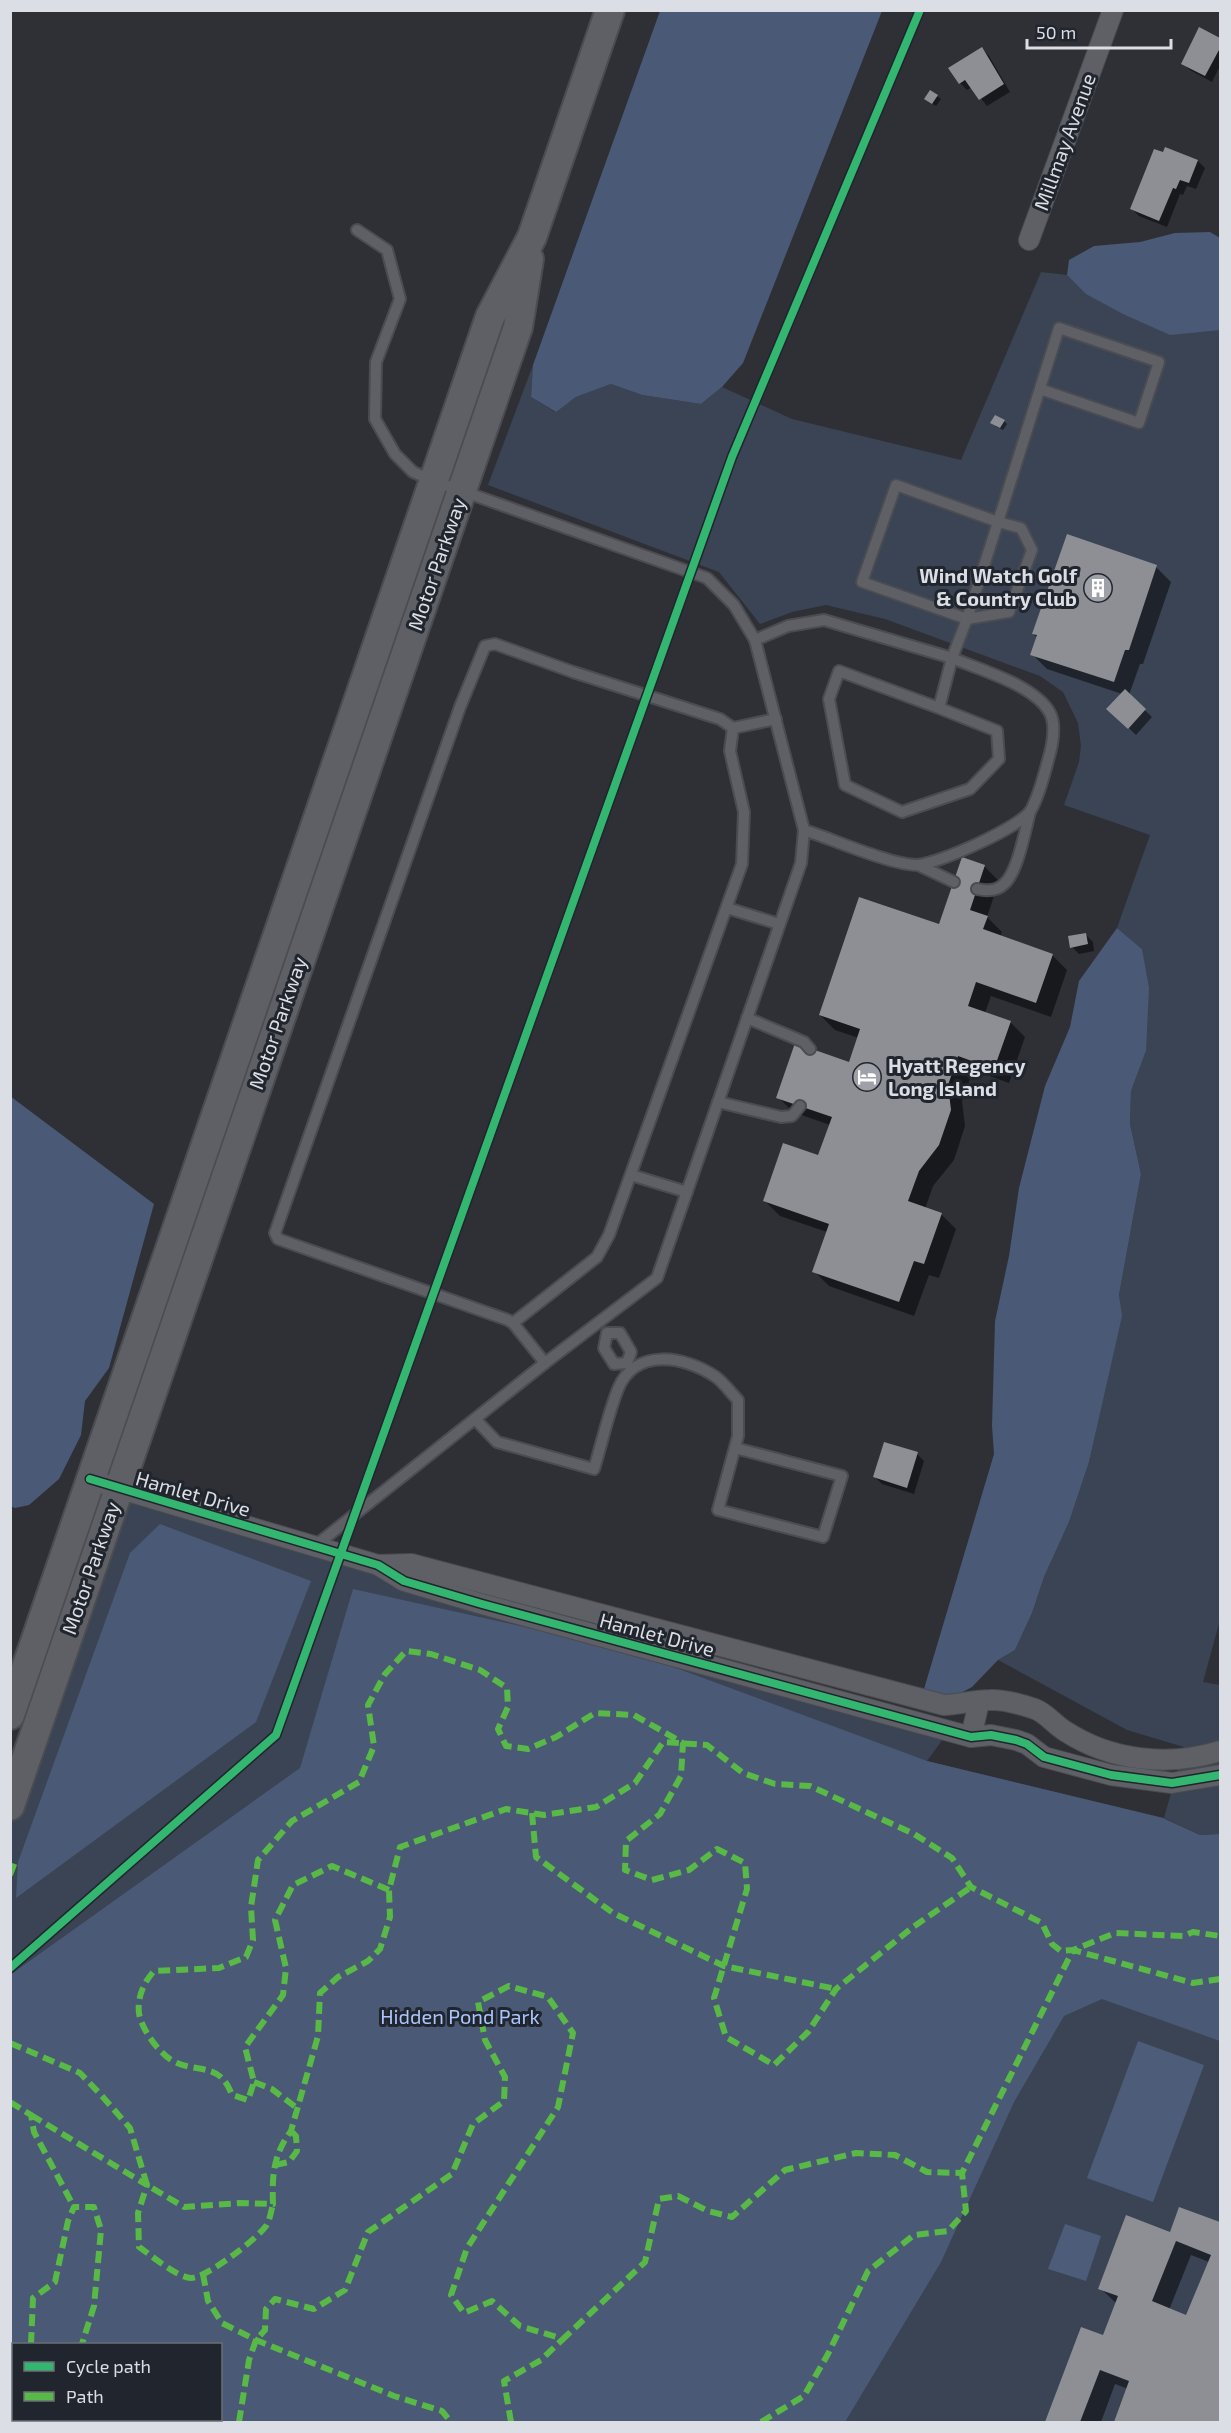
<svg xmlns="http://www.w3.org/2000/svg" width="1231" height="2433" viewBox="0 0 1231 2433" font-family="'Exo 2',sans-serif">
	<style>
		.green { fill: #3b4454; fill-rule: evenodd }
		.forest { fill: #4a5975; fill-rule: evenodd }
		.water { fill: #4c5c79 }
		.shadow { fill: #0007; fill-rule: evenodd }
		.building { fill: #8d8f94; fill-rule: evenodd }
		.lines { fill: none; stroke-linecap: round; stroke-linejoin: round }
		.lane-casing { stroke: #4a4c51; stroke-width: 14 }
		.street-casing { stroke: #4a4c51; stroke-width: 22 }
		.secondary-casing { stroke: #4a4c51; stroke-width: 32 }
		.lane { stroke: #5e6065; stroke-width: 10 }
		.street { stroke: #5e6065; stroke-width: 20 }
		.secondary { stroke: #5e6065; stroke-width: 28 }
		.quiet { stroke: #58b947; stroke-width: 6; stroke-dasharray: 12 6; stroke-linecap: butt }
		.cycleway-casing { stroke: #21252e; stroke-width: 11 }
		.cycleway { stroke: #33b770; stroke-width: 8 }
		.labels { text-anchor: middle; stroke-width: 6; stroke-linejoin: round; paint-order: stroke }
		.street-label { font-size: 20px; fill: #dbdee4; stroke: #21252e }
		.poi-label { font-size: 20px; font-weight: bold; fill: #dbdee4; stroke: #21252e; text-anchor: end }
		.park-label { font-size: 20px; fill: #a9c6fe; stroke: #21252e }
	</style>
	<rect width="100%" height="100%" fill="#2e3036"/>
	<path class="green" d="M1041,272L1067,275L1087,294L1139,321L1207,330H1220V1620L1203,1682L1220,1685V1834L1200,1835L1164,1818L1220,1876V2422H11V1806L118,1489L948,1732L927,1761L1164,1818L1184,1747L1127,1730L998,1660L1015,1650L1032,1613L1044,1577L1069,1522L1089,1462L1121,1316L1119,1295L1141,1174L1130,1124L1131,1091L1146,1051L1142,949L1117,928L1150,835L1064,805L1079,762L1081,746L1078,723L1063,692L1040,676L885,619L826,605L792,612L760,624L719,572L488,485L533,365L531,397L555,412L576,397L611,384L642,395L701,404L722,387L792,419L961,460ZM14,2344H220V2420H14Z"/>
	<g class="forest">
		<path d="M660,11H882L743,363L722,387L701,404L642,395L611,384L576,397L556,412L531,397L533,365Z"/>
		<path d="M1210,232L1220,238V330L1170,335L1123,314L1086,294L1067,275L1069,260L1094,246L1140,242L1175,233Z"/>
		<path d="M1117,928L1142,949L1149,988L1146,1051L1131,1091L1130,1124L1141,1174L1119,1295L1122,1316L1089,1462L1069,1522L1044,1577L1032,1613L1015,1650L998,1660L972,1687L933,1708L926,1696L924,1689L994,1454L992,1426L995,1321L1009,1256L1019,1188L1045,1086L1070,1027L1079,981Z"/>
		<path d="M10,1096L154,1204L109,1368L85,1401L81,1435L59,1479L29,1505L15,1508L10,1506Z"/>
		<path d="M160,1524L311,1581L256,1722L16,1898L18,1862L130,1553Z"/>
		<path d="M353,1589L625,1649L927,1761L1163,1818L1200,1835L1220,1834V2041L1102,1999L1064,2016L1014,2102L941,2262L845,2422H11L10,1975L300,1768ZM14,2344H220V2420H14Z"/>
	</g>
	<g class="water">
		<path d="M1138,2041L1204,2065L1153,2202L1087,2178Z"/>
		<path d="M1065,2224L1101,2236L1086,2281L1048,2269Z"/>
	</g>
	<g class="shadow">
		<path d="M1200,29L1220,40V66L1212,82L1190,70L1182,63Z"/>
		<path d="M982,49L989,56L1010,92L987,106L972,87L967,90L960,83Z"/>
		<path d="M931,92L941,99L936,106L929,102Z"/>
		<path d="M1164,154L1198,161L1205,168L1196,189L1187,186L1183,195L1180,194L1167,227L1139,216L1132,209Z"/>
		<path d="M1004,421L1007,424L1003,430L995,426Z"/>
		<path d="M1156,567L1171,582L1143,664H1140L1129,695L1152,717L1136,735L1108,708L1122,694L1047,669L1032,654L1038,638L1033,634Z"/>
		<path d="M984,866L999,881L987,917L1002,932L1000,937L1052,955L1067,970L1051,1017L991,996L985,1013L1010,1022L1025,1037L1009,1083L973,1070L962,1101L965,1126L954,1160L933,1186L925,1209L941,1214L956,1229L939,1278L929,1275L914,1316L829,1286L814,1271L827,1232L780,1216L765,1201L819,1157L830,1125L793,1112L778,1097L850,1064L859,1038L835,1030L820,1015L940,926Z"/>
		<path d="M1085,934L1093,942L1094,951L1079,954L1072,947Z"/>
		<path d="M917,1454L924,1461L914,1494L882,1484L875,1477Z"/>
		<path d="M1180,2209L1220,2224V2422H1115L1128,2389L1115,2384L1101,2422H1047L1082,2329L1104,2337L1117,2304L1100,2288L1170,2233ZM1191,2255L1209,2262L1187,2317L1169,2310Z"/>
	</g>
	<g class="building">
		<path d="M1199,27L1220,38V51L1219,50L1205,76L1181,64Z"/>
		<path d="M982,47L1004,84L979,100L965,80L959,84L948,68Z"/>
		<path d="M930,90L938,95L932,104L924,99Z"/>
		<path d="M1165,147L1198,160L1189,183L1180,180L1176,189L1173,188L1159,221L1130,209L1154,149L1163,152Z"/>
		<path d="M995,415L1005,420L1000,428L990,423Z"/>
		<path d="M1067,534L1157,565L1129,650H1125L1114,682L1030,655L1037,635L1032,634Z"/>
		<path d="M1125,689L1146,709L1128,729L1106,709Z"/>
		<path d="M962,857L985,865L970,910L988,916L983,929L1053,954L1036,1003L976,982L968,1006L1011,1021L994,1069L958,1056L948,1085L951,1110L939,1145L919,1171L908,1201L942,1213L924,1264L914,1261L899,1302L812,1272L829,1224L763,1201L783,1143L818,1155L832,1117L776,1098L795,1043L849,1062L860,1029L819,1015L859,897L939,924Z"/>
		<path d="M1086,933L1088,944L1070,948L1068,936Z"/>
		<path d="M884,1442L918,1452L907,1488L873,1477Z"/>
		<path d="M1179,2207L1220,2222V2422H1114L1129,2381L1100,2370L1080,2422H1045L1081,2327L1103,2335L1118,2296L1098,2289L1126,2215L1170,2232ZM1176,2241L1211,2255L1186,2315L1152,2301Z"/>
	</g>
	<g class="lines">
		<g class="lane-casing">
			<g id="lane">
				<path d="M755,640L788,626L824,620L952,658L939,708L839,671L829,699L845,785L902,812L970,789L999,759L997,731L939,708"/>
				<path d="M804,830C832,839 891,865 917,865C938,864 1021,827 1031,810C1040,794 1045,771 1050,753C1053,741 1056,725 1050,713C1035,685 980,670 952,658L967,619L1009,612L1032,550L1021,528L998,522L967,619L862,582L896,485L998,522L1059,328L1159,362L1139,423L1040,389"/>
				<path d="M918,865L954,882"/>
				<path d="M977,889C986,891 996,892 1004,884C1018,872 1025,830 1030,812"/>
				<path d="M727,908L779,924"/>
				<path d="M747,1018L804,1042L810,1049"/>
				<path d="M718,1102L781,1117L792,1116L800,1106"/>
				<path d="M631,1175L687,1192"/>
				<path d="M513,1323L597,1257L609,1235L742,864L744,812L730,751L733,728"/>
				<path d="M607,1333H620L631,1352L627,1363L614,1364L604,1348Z"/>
				<path d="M545,1363L513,1323L508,1320L278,1239L275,1233L460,707L485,646L495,644L573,672L720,719L733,728L776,719"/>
				<path d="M475,1419L497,1442L594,1469C602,1443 608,1414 618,1389C635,1347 685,1356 716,1377C724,1383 731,1393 738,1400V1436L718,1510L823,1537L842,1476L735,1448"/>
				<path d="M315,1546L545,1363L657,1278L801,863L804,830L755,640L734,605L707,578L434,481L413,472L395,454L375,419L376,362L400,299L387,250L357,230"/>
			</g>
		</g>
		<g class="street-casing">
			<g id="street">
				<path d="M1029,240L1113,10"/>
				<path d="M107,1485L378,1565L404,1581L482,1604L971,1737L991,1735L1016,1740L1027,1744L1044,1757L1111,1775L1172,1783L1220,1775"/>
				<path d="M378,1565L411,1564L944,1705C960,1704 975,1700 990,1700C1004,1699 1023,1705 1035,1709C1046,1713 1055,1725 1065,1731C1111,1761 1168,1767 1220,1751"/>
				<path d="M971,1737L979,1702"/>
			</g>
		</g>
		<g class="secondary-casing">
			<g id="secondary">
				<path d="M10,1715L490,317L532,237L610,10"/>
				<path d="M10,1806L518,327L529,259"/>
			</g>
		</g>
		<use href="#lane" class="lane"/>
		<use href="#street" class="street"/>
		<use href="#secondary" class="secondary"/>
		<g class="quiet">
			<path d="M532,1813L536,1857L613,1913L724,1966L836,1989"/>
			<path d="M10,1875L16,1859"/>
			<path d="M389,1890L332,1866L293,1885L275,1920L286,1968L283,1995L245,2047L254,2082L248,2100L232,2095C220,2063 202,2073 177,2063C161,2057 141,2029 139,2013C137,1997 144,1982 154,1971L219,1968L246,1957L253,1940L251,1907L258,1860L292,1821L359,1782L374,1746L368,1705L385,1674L406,1651L431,1654L480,1670L507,1688L508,1707L498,1729L506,1746L528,1749L556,1737L595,1713L634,1715L683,1743L681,1776L660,1814L626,1841L625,1870L652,1880L689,1870L717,1849L745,1863L747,1889L714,1998L726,2037L774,2065L808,2032L836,1989L913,1927L971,1887"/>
			<path d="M10,2043L80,2073L101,2095L130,2128L147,2185L184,2207L240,2203L273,2204C272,2176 273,2155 291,2131L318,2036L320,1993L338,1977L368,1961L380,1949L390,1917L389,1890L400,1847L506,1809L544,1815L596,1807L635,1783L663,1742L707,1745L743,1773L775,1784L810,1786L914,1834L952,1858L971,1887L1042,1923L1052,1944L1061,1951L1073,1950L1115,1933L1183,1936L1193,1932L1220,1936"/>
			<path d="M254,2082L272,2089L298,2109"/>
			<path d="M10,2102L31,2115L34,2132L74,2207"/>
			<path d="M31,2115L147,2185L138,2213L139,2247C151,2255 176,2277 191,2278C206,2278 257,2239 266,2226C270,2220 271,2211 273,2204"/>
			<path d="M275,2165L289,2162L297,2151L296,2136L291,2131"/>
			<path d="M203,2274L208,2301L222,2323L256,2340L394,2396L442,2411L451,2422"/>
			<path d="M31,2344L33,2298L55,2282L68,2221L74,2207H94L101,2230L94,2306L82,2344"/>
			<path d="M41,2420L43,2422"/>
			<path d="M134,2420L139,2422"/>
			<path d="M239,2422L249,2360L256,2340L265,2330L266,2309L275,2299L314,2309L345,2290L368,2232L452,2174L473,2124L504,2101L505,2077L485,2040L478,2002L509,1986L548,1997L573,2033L558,2107L467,2248L451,2295L464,2313L492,2301L520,2326L563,2339L645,2262L659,2199L678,2196L708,2211L732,2217L785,2170L856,2153L895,2155L927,2172L962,2173L1073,1950L1193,1983L1220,1979"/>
			<path d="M511,2422L504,2381L541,2360L563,2339"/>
			<path d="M761,2422L804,2396L828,2354L868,2271L914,2235L948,2231L966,2211L962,2173"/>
		</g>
		<g class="cycleway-casing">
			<g id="cycleway">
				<path d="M90,1479L378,1565L404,1581L482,1604L971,1737L991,1735L1016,1740L1027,1744L1044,1757L1111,1775L1172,1783L1220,1775"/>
				<path d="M10,1968L276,1735L732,457L920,10"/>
			</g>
		</g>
		<use href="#cycleway" class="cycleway"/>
	</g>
	<defs>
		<g id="building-disc" transform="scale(1.5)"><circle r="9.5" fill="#9ea1a7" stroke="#21252e"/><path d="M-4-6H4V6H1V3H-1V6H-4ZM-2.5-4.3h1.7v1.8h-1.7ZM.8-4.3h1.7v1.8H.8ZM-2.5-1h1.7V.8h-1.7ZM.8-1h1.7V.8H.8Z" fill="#fff"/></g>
		<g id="hotel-disc" transform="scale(1.5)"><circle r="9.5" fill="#9ea1a7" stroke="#21252e"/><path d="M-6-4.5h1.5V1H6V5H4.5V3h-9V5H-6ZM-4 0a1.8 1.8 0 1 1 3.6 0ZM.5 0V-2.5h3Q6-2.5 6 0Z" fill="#fff"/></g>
	</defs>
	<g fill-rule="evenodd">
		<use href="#building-disc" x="1098" y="588"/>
		<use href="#hotel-disc" x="867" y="1077"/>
	</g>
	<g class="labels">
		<g class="street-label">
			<text transform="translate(1065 142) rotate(-70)" y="7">Millmay Avenue</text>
			<text transform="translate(437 564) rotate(-71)" y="7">Motor Parkway</text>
			<text transform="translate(278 1023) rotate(-71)" y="7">Motor Parkway</text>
			<text transform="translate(193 1494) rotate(16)" y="7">Hamlet Drive</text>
			<text transform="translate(91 1568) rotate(-71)" y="7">Motor Parkway</text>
			<text transform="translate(657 1635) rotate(15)" y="7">Hamlet Drive</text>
		</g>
		<g class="poi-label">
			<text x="1077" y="583">Wind Watch Golf<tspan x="1077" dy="23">&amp; Country Club</tspan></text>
			<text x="888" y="1073" text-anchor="start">Hyatt Regency<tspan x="888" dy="23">Long Island</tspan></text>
		</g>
		<g class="park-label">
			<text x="460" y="2024">Hidden Pond Park</text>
		</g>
	</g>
	<rect width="1231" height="2433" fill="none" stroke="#dbdee4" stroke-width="24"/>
	<rect x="12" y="2343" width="210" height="78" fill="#21252e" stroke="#6b6f77" stroke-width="1.5"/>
	<rect x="24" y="2362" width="30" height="9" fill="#33b770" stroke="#6b6f77" stroke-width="1.5"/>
	<text x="66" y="2373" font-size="18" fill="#dbdee4">Cycle path</text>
	<rect x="24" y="2392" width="30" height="9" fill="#58b947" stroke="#6b6f77" stroke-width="1.5"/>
	<text x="66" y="2403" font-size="18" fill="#dbdee4">Path</text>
	<path d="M1027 39v9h144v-9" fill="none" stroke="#dbdee4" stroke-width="3"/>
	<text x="1036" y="39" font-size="18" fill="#dbdee4" stroke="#21252e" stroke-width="4.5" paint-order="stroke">50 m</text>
</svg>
